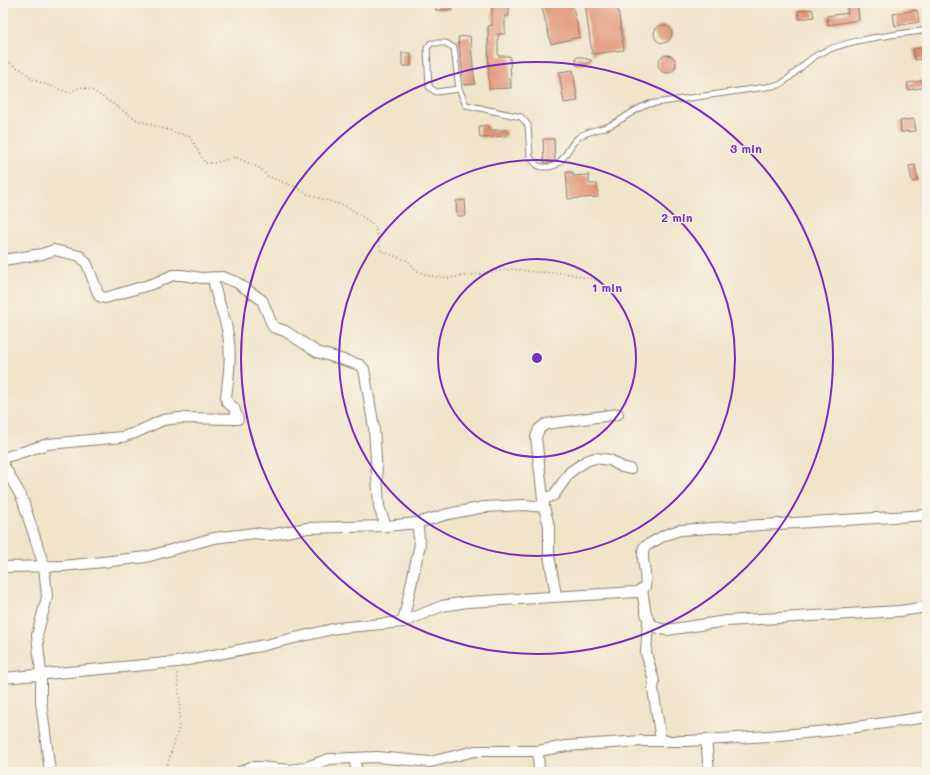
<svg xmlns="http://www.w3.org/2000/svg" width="930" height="775" viewBox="0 0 930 775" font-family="Mali,sans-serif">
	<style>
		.building { fill: #e09373 }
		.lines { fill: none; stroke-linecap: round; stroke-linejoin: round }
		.service-casing { stroke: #868072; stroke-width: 7 }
		.minor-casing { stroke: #868072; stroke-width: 12 }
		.path { stroke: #868072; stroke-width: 1.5; stroke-dasharray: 1 3; stroke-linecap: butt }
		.service { stroke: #fff; stroke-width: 5 }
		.minor { stroke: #fff; stroke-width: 10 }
		.ring { fill: none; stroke: #7b2cbf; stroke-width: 2 }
		.centre { fill: #7b2cbf; stroke: #f7f3e8; stroke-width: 2 }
		.ring-label { font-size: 12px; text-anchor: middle; font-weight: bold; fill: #7b2cbf; stroke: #f7f3e8; stroke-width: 3; stroke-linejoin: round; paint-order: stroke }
	</style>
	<rect width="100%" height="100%" fill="#f7f3e8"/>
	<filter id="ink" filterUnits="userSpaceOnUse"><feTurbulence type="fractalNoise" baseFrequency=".025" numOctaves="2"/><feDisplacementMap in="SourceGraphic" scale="8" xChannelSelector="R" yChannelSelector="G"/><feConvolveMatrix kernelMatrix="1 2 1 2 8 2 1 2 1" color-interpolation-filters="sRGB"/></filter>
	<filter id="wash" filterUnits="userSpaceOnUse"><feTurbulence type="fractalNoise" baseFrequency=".012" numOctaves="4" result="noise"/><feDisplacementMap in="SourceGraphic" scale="16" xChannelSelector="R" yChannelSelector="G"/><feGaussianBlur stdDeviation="0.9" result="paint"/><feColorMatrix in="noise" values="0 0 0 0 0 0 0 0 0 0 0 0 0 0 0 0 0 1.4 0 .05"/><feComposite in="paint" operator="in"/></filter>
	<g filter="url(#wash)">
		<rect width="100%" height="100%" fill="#f0e4c9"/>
		<g id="blocks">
			<g class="building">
				<rect x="436" y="3" width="15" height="7"/>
				<path d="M492,3H509V16H505V34H498V56H510L511,88L489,89L488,26L492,25Z"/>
				<path d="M541,3H572L580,37L551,44Z"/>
				<path d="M585,3H617L624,50L592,54Z"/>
				<path d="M846,3H857L859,20L828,25L827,16L848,13Z"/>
				<path d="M812,9L814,17L799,19L798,11Z"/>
				<path d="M917,10L919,22L895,26L893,14Z"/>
				<circle cx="663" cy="34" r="9"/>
				<path d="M470,36L475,84L464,85L458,37Z"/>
				<path d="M927,47V58L915,60L913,49Z"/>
				<rect x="402" y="53" width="9" height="13"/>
				<circle cx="667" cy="64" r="9"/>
				<path d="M576,57H582L592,61L584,65H576Z"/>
				<path d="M573,70L578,101L564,103L559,72Z"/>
				<path d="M927,80V87L908,90L907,83Z"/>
				<path d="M914,119L916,131L901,132L900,121Z"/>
				<path d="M488,125V130H507V136L480,138L479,126Z"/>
				<path d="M543,139H554L555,161L550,163H544Z"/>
				<path d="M915,165L918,181L912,182L909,166Z"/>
				<path d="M566,172H573V176L589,175V184H597L598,197L568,199Z"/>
				<path d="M465,200L466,216H457L456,201Z"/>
			</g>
		</g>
	</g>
	<g filter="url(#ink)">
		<use href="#blocks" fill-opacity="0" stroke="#868072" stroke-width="1"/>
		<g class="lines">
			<g class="service-casing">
				<path id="service" d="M459,89L436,92L429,87L427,48L431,43H446L454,48L459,89L466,105L521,117L528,125L530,157C534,162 537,167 544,167C565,169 566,146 579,137C588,130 601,130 611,125C624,119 634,109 649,104L779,85C793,77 803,63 817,55C845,39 895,35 927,30"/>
			</g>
			<g class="minor-casing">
				<g id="minor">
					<path d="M3,260L42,254L54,250L80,256L87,264L99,296L105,298L155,283L173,275H181L202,278L222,277L236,282L262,300L273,327L285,331L317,352L360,365L364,369L374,428L379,507L386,526"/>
					<path d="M3,458L48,444L122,437L135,433L163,420L179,418L238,419L234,408L227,402L226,397C229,375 232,351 227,329C223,311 215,295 213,278"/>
					<path d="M3,464L22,498L44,566L47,597L37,635L41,674V701L50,772"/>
					<path d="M544,499L554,495L570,472L586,461L595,458L610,460L622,467L630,469"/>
					<path d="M3,567L62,566L103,562L146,557L214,538L254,533L270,535L307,528L386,526L417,523L448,514L484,507L524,505L544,507"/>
					<path d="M642,590C646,610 643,628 667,630L726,621L900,611L927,607"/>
					<path d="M556,595L549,555V526L544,507L536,437L539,429L546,424L618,414"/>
					<path d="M648,621L646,653L654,681L653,689L661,740"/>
					<path d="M403,622L420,544L417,523"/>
					<path d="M3,678L177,662L265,645L337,628L403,622L442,606L467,602L637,592L645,587C648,574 640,560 644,547L665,535L680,530L927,515"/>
					<path d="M706,739L709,772"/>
					<path d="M538,751L539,772"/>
					<path d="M354,758L357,772"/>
					<path d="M240,772L251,767H259L290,770L304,768L329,759L377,757L430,762L475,751H538L566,746L642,741H688L769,736L828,731L927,717"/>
				</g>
			</g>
			<g class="path">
				<path d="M3,59L22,70L34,80L67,92H71L80,87L92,90L137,120L190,137L205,163H214L235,157L260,168L267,176L296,187L307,194L348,207L375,226L381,251L408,261L417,271L430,276L449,278L513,269L535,272L565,273L596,280L608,287"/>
				<path d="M169,772L167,766L179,728L180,702L177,671"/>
			</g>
			<use href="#service" class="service"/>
			<use href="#minor" class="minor"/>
		</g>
	</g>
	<g class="ring">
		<circle cx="537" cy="358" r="99"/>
		<circle cx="537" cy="358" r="198"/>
		<circle cx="537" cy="358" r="296"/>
	</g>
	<circle cx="537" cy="358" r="6" class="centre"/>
	<g class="ring-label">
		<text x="746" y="153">3 min</text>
		<text x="677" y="222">2 min</text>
		<text x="607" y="292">1 min</text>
	</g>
	<rect width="930" height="775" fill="none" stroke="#f7f3e8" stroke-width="16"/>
</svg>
